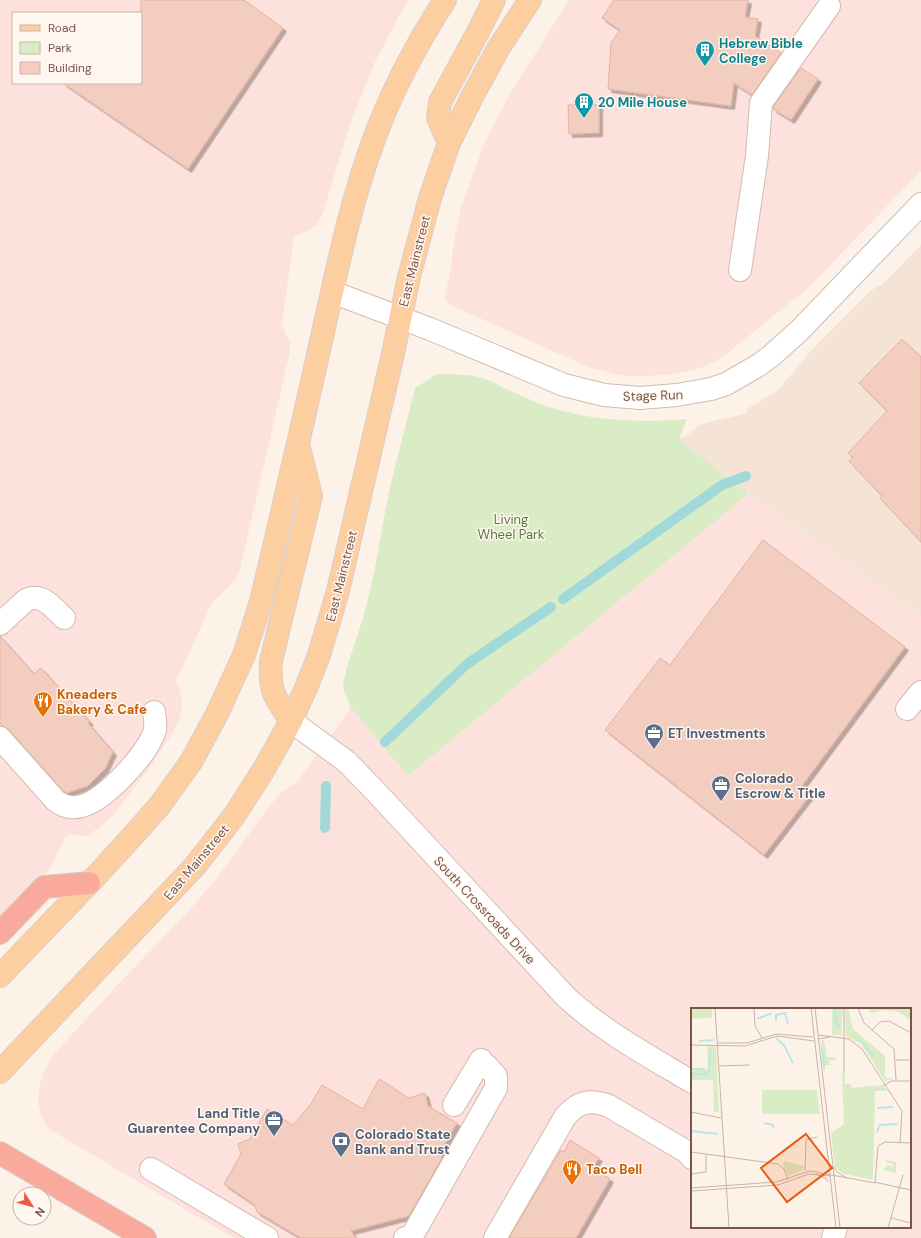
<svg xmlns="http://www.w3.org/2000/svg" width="921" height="1238" viewBox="0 0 921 1238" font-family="'DM Sans',sans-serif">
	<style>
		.residential { fill: #f5e3d6 }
		.commercial { fill: #fde1dc; fill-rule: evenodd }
		.green { fill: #daecc5 }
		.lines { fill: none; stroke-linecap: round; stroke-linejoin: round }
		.stream { stroke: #a1d8da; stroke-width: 10 }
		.building { fill: #f3cdbf; stroke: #e7b19e; filter: url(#shadow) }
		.minor-casing { stroke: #d3bbaf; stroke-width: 24 }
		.major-casing { stroke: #d9cfcc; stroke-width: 24 }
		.highway-casing { stroke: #d9cfcc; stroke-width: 24 }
		.minor { stroke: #fff; stroke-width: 22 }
		.major { stroke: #fdce9f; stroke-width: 22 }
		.highway { stroke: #f9aa9d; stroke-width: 22 }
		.labels { text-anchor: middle; stroke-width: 3; stroke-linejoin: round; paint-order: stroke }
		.culture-label { font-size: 13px; font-weight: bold; fill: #0d838f; stroke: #fff7ef; text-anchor: start }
		.street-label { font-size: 13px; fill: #79554a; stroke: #fff7ef }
		.park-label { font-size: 13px; fill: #58793f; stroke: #fff7ef }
		.food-label { font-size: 13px; font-weight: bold; fill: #c56008; stroke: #fff7ef; text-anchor: start }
		.service-label { font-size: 13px; font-weight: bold; fill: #4e5e75; stroke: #fff7ef; text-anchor: start }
		.inset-river { fill: none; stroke: #bbe7e8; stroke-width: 2 }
		.inset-road { fill: none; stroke: #c8b3a9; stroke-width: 1 }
		.view { fill: #e8590c; fill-opacity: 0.15; stroke: #e8590c; stroke-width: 2 }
		.inset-edge { fill: none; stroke: #79554a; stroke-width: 2 }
	</style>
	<defs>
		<filter id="shadow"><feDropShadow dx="3.5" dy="3.5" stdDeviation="0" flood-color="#0004"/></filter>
	</defs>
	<rect width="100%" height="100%" fill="#fdf2e8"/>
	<path class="residential" d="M921,245V618L748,494L678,439L685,437L701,424L744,414L747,413V409L778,390L816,345L870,291L883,284Z"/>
	<g class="commercial">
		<path d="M0,0H409L399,16L375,62L351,121L323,213L317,225L309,230L294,237L282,325L290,343V352L240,569L235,580L212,603L176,681L180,690L182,700V709L180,718L172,734L149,769L113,815L99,828L88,835L79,836L70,834L65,838L49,870L0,920ZM13,13H141V83H13Z"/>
		<path d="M569,0H921V171L806,290L725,355L712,363L700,368L670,375L634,376L617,375L604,371L588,367L453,306L444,299L451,269L452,255L457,225L462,204L484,144L510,94Z"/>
		<path d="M748,494L921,618V1238H234L57,1134L48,1128L43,1120L38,1103L40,1085L43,1073L54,1054L123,979L186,914L217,878L271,804L281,793L297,782L351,708L408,776ZM692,1009H910V1227H692Z"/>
	</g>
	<path class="green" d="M437,374C451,374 471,374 485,379C491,380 498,385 504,388C518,394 532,401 546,406C591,421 640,423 687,419L679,439L748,494L408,776L351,708L344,691L343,684L347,667L364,615L374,573L389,491L415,388Z"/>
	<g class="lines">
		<g class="stream">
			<path d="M563,599L722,485L746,476"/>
			<path d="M385,742L467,664L551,607"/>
			<path d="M325,828L326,786"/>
		</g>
	</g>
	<g class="building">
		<path d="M141,0H244L283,28L188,169L63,83H141Z"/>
		<path d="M614,0H748L745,17L758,19L755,36L781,53L752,95L734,83L731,106L608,89L611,43L620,30L602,18Z"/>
		<path d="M801,68L818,79L791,120L773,109V107Z"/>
		<path d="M568,105H599V133L569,134Z"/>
		<path d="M902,339L921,357V542L880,498L882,496L849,461L853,457L848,453L887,411L859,383Z"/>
		<path d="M763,540L905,647L801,787L811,794L764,855L605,730L660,658L670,665Z"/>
		<path d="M0,636L34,674L41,668L90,722L88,723L113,752L105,769L88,786L67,793L64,792L9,730L0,724Z"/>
		<path d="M379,1079L409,1098L425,1093L428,1106L457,1123L440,1152L442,1158L409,1216L351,1231L356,1238H301L257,1212L255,1205L224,1184L241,1154L238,1144L250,1139L267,1109L293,1125L310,1105L322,1085L363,1109Z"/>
		<path d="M570,1140L599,1158L592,1168L610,1179L576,1238H509L561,1150L564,1152Z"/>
	</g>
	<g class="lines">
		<g class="minor-casing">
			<g id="minor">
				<path d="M740,270L757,156L761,103L829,6"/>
				<path d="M332,292L430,329L564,385L604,395L640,398L677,395L711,389L726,384L759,365L771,356L799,331L921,204"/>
				<path d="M0,624L26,600C42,592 53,608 64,618"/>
				<path d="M907,709L921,692"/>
				<path d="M291,721L347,762L377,793L566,997C604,1032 647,1055 692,1082"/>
				<path d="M0,738L56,801C64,807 72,809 82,806C105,800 148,754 155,730C156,724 155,718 154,712"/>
				<path d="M454,1105L481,1060"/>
				<path d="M151,1169L267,1238"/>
				<path d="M405,1238L412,1236L496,1088V1076L487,1066"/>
				<path d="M495,1238L565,1117C578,1101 591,1099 609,1106L687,1152L692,1158"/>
				<path d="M833,1238L836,1227"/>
			</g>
		</g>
		<g class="major-casing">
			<g id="major">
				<path d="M449,143L438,118L440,102L478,32L494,0"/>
				<path d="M291,721C274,697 269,690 271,661L311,496L299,448"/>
				<path d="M0,976L97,875L139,829L160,805L191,762L217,714L244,655L260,605L269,568C286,495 303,423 319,350C335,281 348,210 373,142C391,92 416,45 445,0"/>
				<path d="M0,1072L195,866L234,816L264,769L291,721L306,688L319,655L338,591L392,358L409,277L430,198L449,143L473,95L498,49L530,0"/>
			</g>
		</g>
		<g class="highway-casing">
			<g id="highway">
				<path d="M0,933L44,887L89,883"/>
				<path d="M0,1153L145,1238"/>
			</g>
		</g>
		<use href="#minor" class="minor"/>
		<use href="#major" class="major"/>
		<use href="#highway" class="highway"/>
	</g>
	<defs>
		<g id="building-pin" transform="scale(1)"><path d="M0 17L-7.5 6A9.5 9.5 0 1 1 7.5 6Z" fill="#0f9aa8" stroke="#fff7ef"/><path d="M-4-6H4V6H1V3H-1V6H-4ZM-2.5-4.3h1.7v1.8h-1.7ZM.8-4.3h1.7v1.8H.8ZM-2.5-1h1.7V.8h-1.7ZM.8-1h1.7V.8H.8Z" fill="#fff"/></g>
		<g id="restaurant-pin" transform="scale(1)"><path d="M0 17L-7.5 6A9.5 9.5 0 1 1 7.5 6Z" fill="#e8710a" stroke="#fff7ef"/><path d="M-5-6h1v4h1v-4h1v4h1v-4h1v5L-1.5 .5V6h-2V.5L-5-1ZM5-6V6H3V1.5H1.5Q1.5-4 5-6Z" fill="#fff"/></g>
		<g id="office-pin" transform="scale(1)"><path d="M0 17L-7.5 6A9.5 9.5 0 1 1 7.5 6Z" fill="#5c6f8a" stroke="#fff7ef"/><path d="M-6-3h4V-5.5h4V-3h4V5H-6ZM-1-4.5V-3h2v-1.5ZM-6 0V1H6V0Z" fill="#fff"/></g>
		<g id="bank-pin" transform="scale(1)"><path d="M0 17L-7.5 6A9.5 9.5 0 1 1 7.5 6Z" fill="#5c6f8a" stroke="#fff7ef"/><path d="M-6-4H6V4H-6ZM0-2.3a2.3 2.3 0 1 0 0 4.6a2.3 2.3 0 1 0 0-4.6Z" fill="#fff"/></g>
	</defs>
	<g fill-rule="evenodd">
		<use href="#building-pin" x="705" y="50"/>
		<use href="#building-pin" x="584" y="102"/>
		<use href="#restaurant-pin" x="43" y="701"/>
		<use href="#office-pin" x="654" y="733"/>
		<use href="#office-pin" x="721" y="785"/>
		<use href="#office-pin" x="274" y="1120"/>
		<use href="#bank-pin" x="341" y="1141"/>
		<use href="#restaurant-pin" x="572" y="1169"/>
	</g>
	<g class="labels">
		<g class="culture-label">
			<text x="719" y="48">Hebrew Bible<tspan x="719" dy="15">College</tspan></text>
			<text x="598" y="107">20 Mile House</text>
		</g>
		<g class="street-label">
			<text transform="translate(414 261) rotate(-76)" y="5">East Mainstreet</text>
			<text transform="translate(653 395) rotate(-2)" y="5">Stage Run</text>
			<text transform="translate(341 576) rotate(-76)" y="5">East Mainstreet</text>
			<text transform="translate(196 862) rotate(-50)" y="5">East Mainstreet</text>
			<text transform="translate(485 910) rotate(47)" y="5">South Crossroads Drive</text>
		</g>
		<g class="park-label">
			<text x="511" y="524">Living<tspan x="511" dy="15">Wheel Park</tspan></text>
		</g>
		<g class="food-label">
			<text x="57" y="699">Kneaders<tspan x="57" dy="15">Bakery &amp; Cafe</tspan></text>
			<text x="586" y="1174">Taco Bell</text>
		</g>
		<g class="service-label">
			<text x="668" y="738">ET Investments</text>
			<text x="735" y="783">Colorado<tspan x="735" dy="15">Escrow &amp; Title</tspan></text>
			<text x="260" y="1118" text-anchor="end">Land Title<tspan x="260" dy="15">Guarentee Company</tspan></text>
			<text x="355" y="1139">Colorado State<tspan x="355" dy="15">Bank and Trust</tspan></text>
		</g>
	</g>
	<g transform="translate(691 1008)">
		<rect width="220" height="220" fill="#fdf2e8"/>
		<path d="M0,0H21V10L0,11ZM141,0H152L150,27H141ZM154,0H157L162,21L194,48V69L203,71L194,73L170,36L155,28ZM178,0H220V13L208,4L194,2L179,5ZM133,32L136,49H145V52H138V56L145,57H134L133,68L130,33ZM16,38L25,39L28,105L23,103L22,72H0V63L17,61ZM151,66H154V76H160L161,80L191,77L197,83H184L182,172L153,166L144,160L140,125L153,116ZM71,82H126L129,106H71ZM194,152L205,154V165L192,162L196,157L202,159V155H196ZM93,153L113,158L112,162L97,168L92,157Z" fill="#daecc5"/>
		<path class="inset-river" d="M144,0L145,16L149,19M66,11L81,5M85,13V7L94,5L97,16M85,30L93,37L102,55M169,31L182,47M8,33L23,32M131,39L133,60M0,61H14M0,66H13L18,63L20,41M186,100L202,99M73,115L82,117V120M0,123L27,126M186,124L189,117L206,116"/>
		<path class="inset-road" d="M24,0L38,220M63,0L64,18L71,30M120,0L145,220M124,0L149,220M167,0L173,15L203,41L205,72M181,22L189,14L198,13L220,25M128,27L158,31L171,41L211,103L209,135M127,31L139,29M27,35H56L85,26L122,29M0,37L54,38L86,28L123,33M205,52H220M28,58L59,57M153,65V0M192,78L200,73H220M0,104L30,110M0,144L87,156L93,161L97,172M142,158L146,164L156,170M114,163L115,132L126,129M0,166L15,164V147M125,166L135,170L137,174M183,174L220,182M184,175L187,138L194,134L220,135M0,180L85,174L119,163L184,175M0,183L87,177L118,166L140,168M200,210L220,215M197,220L212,167"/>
		<path class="view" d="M115,126L141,160L96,194L70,160Z"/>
		<rect width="220" height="220" class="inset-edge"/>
	</g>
	<rect x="12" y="12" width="130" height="72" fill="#fff7ef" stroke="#c9b6ad"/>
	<rect x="20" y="25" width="20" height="6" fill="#fdce9f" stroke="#c9b6ad"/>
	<text x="48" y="32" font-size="12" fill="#79554a">Road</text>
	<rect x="20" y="42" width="20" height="12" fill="#daecc5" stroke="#c9b6ad"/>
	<text x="48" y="52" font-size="12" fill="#79554a">Park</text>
	<rect x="20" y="62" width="20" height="12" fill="#f3cdbf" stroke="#c9b6ad"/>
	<text x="48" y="72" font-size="12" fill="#79554a">Building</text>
	<g transform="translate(32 1206) rotate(127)"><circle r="19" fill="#fff7ef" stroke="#c9b6ad"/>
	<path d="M0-3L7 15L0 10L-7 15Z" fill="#ea5a4a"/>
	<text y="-6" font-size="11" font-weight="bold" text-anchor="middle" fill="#79554a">N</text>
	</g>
</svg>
